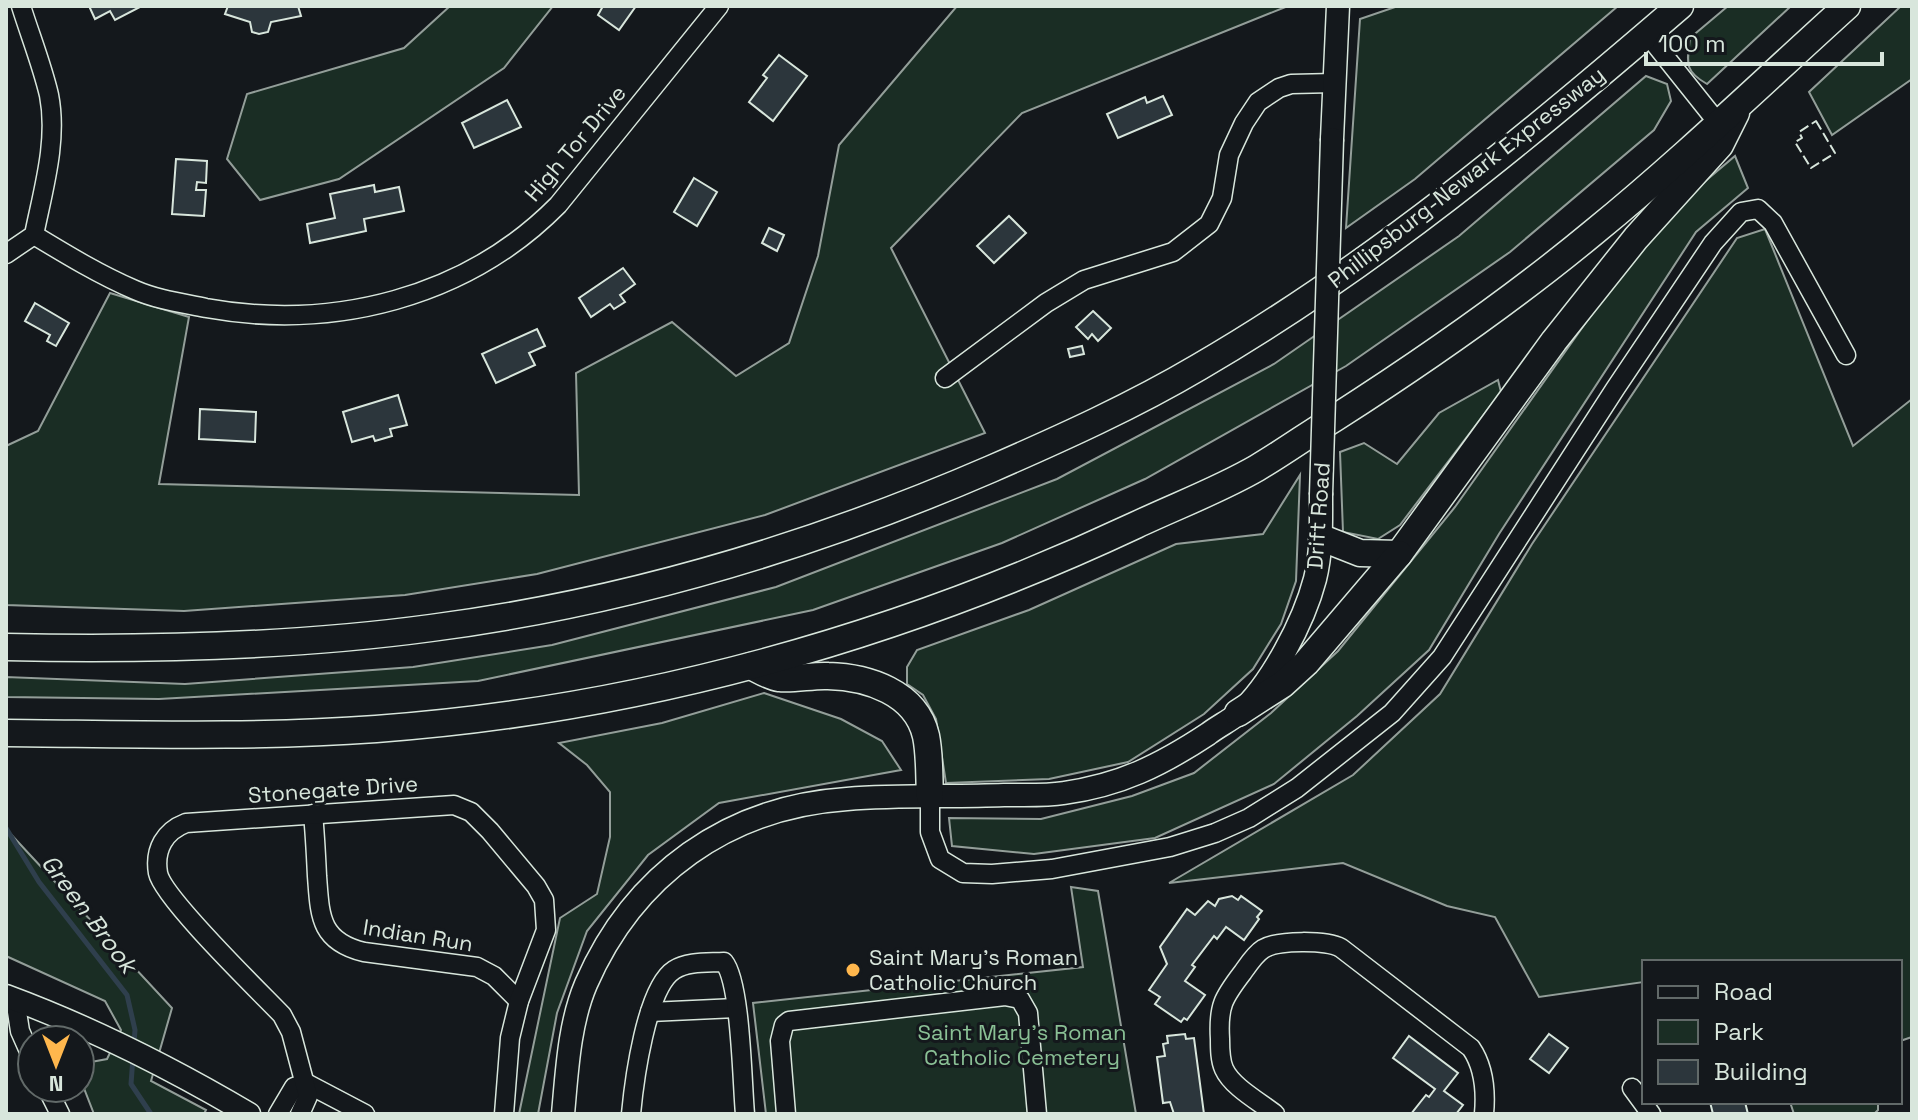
<svg xmlns="http://www.w3.org/2000/svg" width="1918" height="1120" viewBox="0 0 1918 1120" font-family="'Space Grotesk',sans-serif">
	<style>
		.green { fill: #1a2d24; stroke: #939e99; stroke-width: 2 }
		.lines { fill: none; stroke-linecap: round; stroke-linejoin: round }
		.stream { stroke: #2f3f4d; stroke-width: 5 }
		.building { fill: #2c363c; stroke: #d8e6dc; stroke-width: 2 }
		.minor-casing { stroke: #d8e6dc; stroke-width: 21 }
		.major-casing { stroke: #d8e6dc; stroke-width: 25 }
		.highway-casing { stroke: #d8e6dc; stroke-width: 29 }
		.minor { stroke: #14181c; stroke-width: 18 }
		.major { stroke: #14181c; stroke-width: 22 }
		.highway { stroke: #14181c; stroke-width: 26 }
		.major-bridge-casing { stroke: #d8e6dc; stroke-width: 25; stroke-linecap: butt }
		.major-bridge { stroke: #14181c; stroke-width: 22 }
		.fence { stroke: #d8e6dc; stroke-width: 2; stroke-dasharray: 10 4; stroke-linecap: butt }
		.poi-dot { fill: #ffb74d; stroke: #14181c; stroke-width: 3 }
		.labels { text-anchor: middle; stroke-width: 6; stroke-linejoin: round; paint-order: stroke }
		.street-label { font-size: 22px; fill: #d8e6dc; stroke: #14181c }
		.poi-label { font-size: 22px; fill: #d8e6dc; stroke: #14181c; text-anchor: start }
		.park-label { font-size: 22px; fill: #8ac095; stroke: #14181c }
		.water-label { font-size: 24px; font-style: italic; fill: #d8e6dc; stroke: #14181c }
	</style>
	<rect width="100%" height="100%" fill="#14181c"/>
	<g class="green">
		<path d="M450,6H553L504,68L339,179L260,200L227,159L247,94L404,48Z"/>
		<path d="M957,6H1288L1022,113L891,248L985,433L765,515L537,574L405,595L184,611L6,605V446L38,431L110,293L189,317L159,484L579,495L576,373L672,322L736,376L789,343L818,256L839,145Z"/>
		<path d="M1398,6H1618L1415,179L1346,228L1360,19Z"/>
		<path d="M1728,6H1791L1707,84C1684,71 1687,63 1690,38Z"/>
		<path d="M1901,6H1912V79L1832,135L1809,92Z"/>
		<path d="M1646,76L1667,84L1671,101L1654,130L1510,252L1346,366L1145,479L1002,543L813,610L478,681L159,699L6,697V677L185,684L413,667L552,645L776,587L1057,479L1274,364L1459,236Z"/>
		<path d="M1735,156L1748,188L1696,232L1499,534L1429,650L1357,716L1274,784L1155,838L1034,854L952,846L949,818L1041,819L1132,796L1194,773L1271,713L1338,651L1455,507L1657,222Z"/>
		<path d="M1765,229L1853,446L1912,399V1037L1900,1041V962H1644V982L1539,997L1495,917L1447,906L1343,863L1169,883L1353,775L1440,694L1532,544L1737,238Z"/>
		<path d="M1498,380L1501,392L1400,525L1378,539L1343,532L1340,452L1364,443L1397,464L1439,413Z"/>
		<path d="M1300,475L1296,581L1281,624L1253,669L1204,714L1128,762L1049,779L946,783L936,719L923,695L907,684V667L917,650L1029,610L1176,544L1263,534Z"/>
		<path d="M764,693L841,719L882,741L901,770L719,803L648,855L587,931L557,1013L538,1114H519L560,918L597,894L610,837V792L587,765L559,743L662,723Z"/>
		<path d="M6,829L172,1008L151,1081L206,1110L204,1114H94L80,1078V1064L107,1059L121,1030L105,1001L6,956Z"/>
		<path d="M1071,887L1098,891L1136,1114H766L753,1003L1083,967Z"/>
		<path d="M1790,1102H1878V1110L1874,1114H1794Z"/>
	</g>
	<g class="lines">
		<g class="stream">
			<path d="M6,828L39,882L127,995L135,1030L134,1043"/>
			<path d="M133,1057L131,1084L151,1114"/>
		</g>
	</g>
	<g class="building">
		<path d="M89,6H139L140,7L115,20L110,11L95,19Z"/>
		<path d="M228,6H298L301,16L271,22L268,32L259,34L252,32L250,22L225,14Z"/>
		<path d="M603,6H636L619,30L598,15Z"/>
		<path d="M779,55L807,76L773,121L749,102L767,78L763,75Z"/>
		<path d="M1163,96L1172,115L1118,138L1107,114L1145,97L1147,103Z"/>
		<path d="M507,100L521,127L474,148L462,123Z"/>
		<path d="M176,159L207,161L206,183L197,182L196,190H206L204,216L172,214Z"/>
		<path d="M694,178L717,192L697,226L674,212Z"/>
		<path d="M374,185L375,192L399,187L404,211L364,219L366,231L310,243L307,224L335,218L330,194Z"/>
		<path d="M1009,216L1026,233L994,263L977,246Z"/>
		<path d="M769,228L784,235L777,251L762,243Z"/>
		<path d="M623,268L635,284L620,295L625,302L614,309L610,304L591,317L579,298Z"/>
		<path d="M35,303L69,323L56,346L47,341L50,335L25,321Z"/>
		<path d="M1093,311L1111,328L1098,341L1092,334L1088,339L1076,327Z"/>
		<path d="M537,329L545,346L529,353L535,365L496,383L482,354Z"/>
		<path d="M1082,346L1084,354L1070,357L1068,349Z"/>
		<path d="M398,395L407,425L390,429L392,436L375,441L373,436L352,442L343,412Z"/>
		<path d="M200,409L256,412L255,442L199,439Z"/>
		<path d="M1232,896L1238,900L1241,896L1262,911L1257,917L1259,919L1244,940L1226,927L1217,939L1214,936L1192,965L1195,967L1185,981L1205,995L1187,1020L1184,1018L1181,1022L1155,1004L1160,997L1149,990L1167,964L1160,947L1187,909L1195,915L1208,901L1215,906L1219,899Z"/>
		<path d="M1185,1034L1186,1039L1194,1038L1204,1114H1174L1170,1102L1163,1103L1157,1057L1165,1056L1163,1044L1168,1043L1167,1036Z"/>
		<path d="M1549,1034L1568,1048L1549,1073L1530,1059Z"/>
		<path d="M1409,1036L1458,1073L1444,1091L1463,1105L1456,1114H1411L1426,1095L1429,1097L1435,1089L1393,1058Z"/>
		<path d="M1710,1102H1745L1748,1114H1713Z"/>
	</g>
	<g class="lines">
		<g class="minor-casing">
			<g id="minor">
				<path d="M1647,34L1718,123"/>
				<path d="M34,235C67,255 100,275 135,290C158,300 182,303 206,308C333,331 466,298 558,205L719,6"/>
				<path d="M6,254L34,235C43,190 58,141 49,95C42,65 30,35 21,6"/>
				<path d="M945,378L1046,303L1084,280L1173,252L1209,224L1222,198L1229,155L1244,123L1258,102L1279,88L1291,84L1334,83"/>
				<path d="M930,797V832L940,859L963,873L992,874L1052,869L1170,847L1215,833L1249,818L1297,788L1392,713L1442,657L1615,389L1713,243L1741,212L1758,209L1773,223L1846,355"/>
				<path d="M313,814C315,834 316,855 317,876C320,915 319,941 364,952L477,967L494,976L519,1001"/>
				<path d="M15,999L20,1031L32,1058"/>
				<path d="M650,1012L736,1008"/>
				<path d="M47,1088L60,1114"/>
				<path d="M1632,1088L1651,1114"/>
				<path d="M278,1114L294,1087L306,1083L365,1114"/>
				<path d="M300,1114L308,1096L291,1032L282,1015C259,991 163,898 158,873C154,849 165,831 186,823L454,805L471,812L490,831L536,886L544,900L546,930L519,1001L510,1038L504,1114"/>
				<path d="M631,1114C634,1082 646,988 674,970C688,961 708,963 724,962C741,983 742,1082 745,1114"/>
				<path d="M786,1114L780,1041L784,1025L789,1021L1005,996L1020,999L1028,1013L1037,1114"/>
				<path d="M1275,1114C1260,1102 1232,1087 1224,1069C1220,1060 1220,1049 1220,1039C1218,1006 1223,998 1243,972C1248,965 1255,954 1263,949C1278,940 1326,940 1341,948L1471,1048C1484,1067 1486,1092 1484,1114"/>
			</g>
		</g>
		<g class="major-casing">
			<g id="major">
				<path d="M1332,139L1338,6"/>
				<path d="M6,996C90,1027 171,1068 249,1114"/>
				<path d="M563,1114C567,1071 569,1024 586,984C634,874 728,807 847,799C899,795 952,797 1004,795C1024,795 1045,796 1064,793C1121,785 1161,765 1208,734C1217,727 1229,721 1238,714C1271,685 1304,621 1315,579C1322,551 1321,523 1321,495"/>
			</g>
		</g>
		<g class="highway-casing">
			<g id="highway">
				<path d="M1322,538L1360,553L1399,554L1554,341L1636,238L1720,145L1736,113"/>
				<path d="M6,647C148,650 291,647 431,628C624,603 813,546 991,469C1062,438 1133,406 1199,367C1373,266 1528,137 1680,6"/>
				<path d="M751,666C759,670 770,677 779,678C792,680 814,675 828,676C867,677 916,692 926,736C930,755 929,777 930,797"/>
				<path d="M1238,713L1283,684L1306,663L1399,554"/>
				<path d="M6,733C129,734 253,738 376,729C640,710 897,637 1136,525C1176,506 1219,490 1257,468C1284,452 1309,434 1335,418C1424,361 1512,300 1594,232C1681,161 1763,82 1847,6"/>
			</g>
		</g>
		<use href="#minor" class="minor"/>
		<use href="#major" class="major"/>
		<use href="#highway" class="highway"/>
		<g class="major-bridge-casing">
			<path id="major-bridge" d="M1321,495L1332,139"/>
		</g>
		<use href="#major-bridge" class="major-bridge"/>
		<path class="fence" d="M1816,121L1835,153L1811,168L1795,142L1802,138L1799,132Z"/>
	</g>
	<circle class="poi-dot" cx="853" cy="970" r="8"/>
	<g class="labels">
		<g class="street-label">
			<text transform="translate(575 143) rotate(-50)" y="8">High Tor Drive</text>
			<text transform="translate(1466 177) rotate(-38)" y="8">Phillipsburg-Newark Expressway</text>
			<text transform="translate(1318 516) rotate(-86)" y="8">Drift Road</text>
			<text transform="translate(333 789) rotate(-4)" y="8">Stonegate Drive</text>
			<text transform="translate(418 935) rotate(9)" y="8">Indian Run</text>
		</g>
		<g class="poi-label">
			<text x="869" y="965">Saint Mary's Roman<tspan x="869" dy="25">Catholic Church</tspan></text>
		</g>
		<g class="park-label">
			<text x="1022" y="1040">Saint Mary's Roman<tspan x="1022" dy="25">Catholic Cemetery</tspan></text>
		</g>
		<g class="water-label">
			<text transform="translate(89 914) rotate(53)" y="8">Green Brook</text>
		</g>
	</g>
	<rect width="1918" height="1120" fill="none" stroke="#d8e6dc" stroke-width="16"/>
	<rect x="1642" y="960" width="260" height="144" fill="#14181c" stroke="#626a69" stroke-width="2"/>
	<rect x="1658" y="986" width="40" height="12" fill="#14181c" stroke="#626a69" stroke-width="2"/>
	<text x="1714" y="1000" font-size="24" fill="#d8e6dc">Road</text>
	<rect x="1658" y="1020" width="40" height="24" fill="#1a2d24" stroke="#626a69" stroke-width="2"/>
	<text x="1714" y="1040" font-size="24" fill="#d8e6dc">Park</text>
	<rect x="1658" y="1060" width="40" height="24" fill="#2c363c" stroke="#626a69" stroke-width="2"/>
	<text x="1714" y="1080" font-size="24" fill="#d8e6dc">Building</text>
	<g transform="translate(56 1064) rotate(180)"><circle r="38" fill="#14181c" stroke="#626a69" stroke-width="2"/>
	<path d="M0-6L14 30L0 20L-14 30Z" fill="#ffb74d"/>
	<text y="-12" font-size="22" font-weight="bold" text-anchor="middle" fill="#d8e6dc">N</text>
	</g>
	<path d="M1646 52v12h236v-12" fill="none" stroke="#d8e6dc" stroke-width="4"/>
	<text x="1658" y="52" font-size="24" fill="#d8e6dc" stroke="#14181c" stroke-width="6" paint-order="stroke">100 m</text>
</svg>
